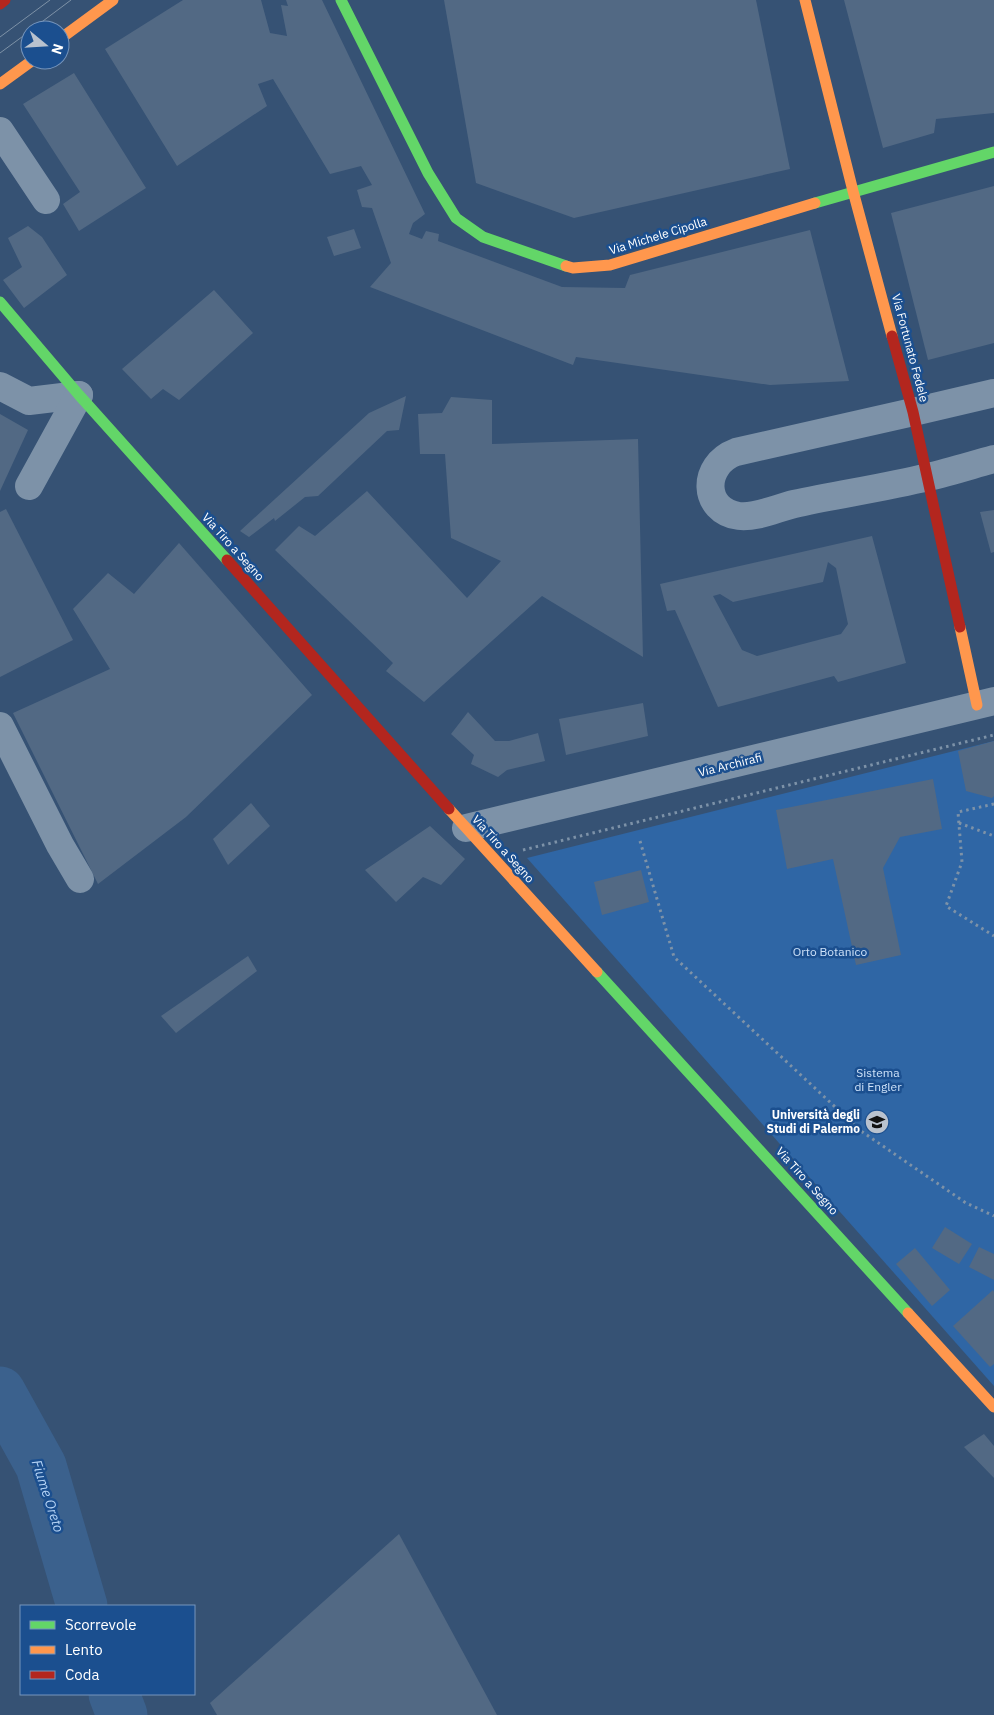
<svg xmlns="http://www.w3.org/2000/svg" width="994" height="1715" viewBox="0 0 994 1715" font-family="'IBM Plex Sans',sans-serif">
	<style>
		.green { fill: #2f66a5 }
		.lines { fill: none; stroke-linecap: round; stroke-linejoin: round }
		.river { stroke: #3b618d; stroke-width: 51 }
		.building { fill: #526984; fill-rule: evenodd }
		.path { stroke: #7d92a8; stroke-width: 3; stroke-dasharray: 2.5 4; stroke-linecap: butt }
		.street { stroke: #7d92a8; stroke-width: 28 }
		.fast { stroke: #63d668; stroke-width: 11 }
		.slow { stroke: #ff974d; stroke-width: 11 }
		.jam { stroke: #b3261e; stroke-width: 11 }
		.tram { stroke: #7e92a7; stroke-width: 1 }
		.labels { text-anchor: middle; stroke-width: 5; stroke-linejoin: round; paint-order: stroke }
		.street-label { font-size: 12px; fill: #fff; stroke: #1b4f8f }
		.park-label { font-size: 12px; fill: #cfe3fa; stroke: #1b4f8f }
		.poi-label { font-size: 12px; font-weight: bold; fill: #fff; stroke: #1b4f8f; text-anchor: end }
		.water-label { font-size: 14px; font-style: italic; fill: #b5d3f5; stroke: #1b4f8f }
	</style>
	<rect width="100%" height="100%" fill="#365274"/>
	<path class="green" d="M994,741V1386L527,858Z"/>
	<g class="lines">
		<g class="river">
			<path d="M0,1392L41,1466L82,1606"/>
			<path d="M114,1694L122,1715"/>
		</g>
	</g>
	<g class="building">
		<path d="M183,0H261L270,33L287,36L281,5L288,6L286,0H322L425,214L413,223L409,234L422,239L426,231L439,234L438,241L562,287L625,288L630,275L810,230L849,381L770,385L576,357L573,365L370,287L391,263L372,208L362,207L357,190L372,185L361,166L330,174L273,79L258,84L267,106L177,166L105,49Z"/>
		<path d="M444,0H756L790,169L574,218L476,183Z"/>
		<path d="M844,0H994V113L936,119L934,133L883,148Z"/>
		<path d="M74,73L146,188L79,231L63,204L80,192L23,104Z"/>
		<path d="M994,186V343L928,360L891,213Z"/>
		<path d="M28,226L42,237L67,275L24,308L3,280L22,267L8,238Z"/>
		<path d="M354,229L361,248L334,256L327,237Z"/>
		<path d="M214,290L253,333L179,400L163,389L151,399L122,369Z"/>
		<path d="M406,396L399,430L387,431L318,496L305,497L275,521L274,518L249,537L240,531L369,413Z"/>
		<path d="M451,397L492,400V444L638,439L643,657L542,596L424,702L386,671L393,663L275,550L299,526L315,536L367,491L467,598L501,561L451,538L445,454H420L418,414L442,413Z"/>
		<path d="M0,414L28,430L0,491Z"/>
		<path d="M6,509L73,640L0,677V512Z"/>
		<path d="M994,510V552L991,553L980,512Z"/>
		<path d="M872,536L906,663L838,682L834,676L718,707L675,610L667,611L660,584ZM828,562L836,568L848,624L841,634L757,656L742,650L713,596L720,594L733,602L823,582Z"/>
		<path d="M179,543L312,695L186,817L98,884L13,713L110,669L73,609L108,573L134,594Z"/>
		<path d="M643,703L648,736L566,755L559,719Z"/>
		<path d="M468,712L495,741H509L538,733L545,761L507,770L498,777L471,764L474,755L451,734Z"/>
		<path d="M994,741V796L992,798L966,791L958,751Z"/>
		<path d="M933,779L942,829L900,837L883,868L901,955L856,965L833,859L787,869L776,810Z"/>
		<path d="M251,803L270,826L228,865L213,839Z"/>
		<path d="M430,826L465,859L441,885L423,877L396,902L365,870Z"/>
		<path d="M641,870L649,902L602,915L594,882Z"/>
		<path d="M248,956L257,971L176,1033L161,1016Z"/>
		<path d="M945,1227L972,1244L959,1264L932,1248Z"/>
		<path d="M979,1247L994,1254V1280L969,1267Z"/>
		<path d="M915,1248L950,1290L932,1306L896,1264Z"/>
		<path d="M993,1290L994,1292V1364L990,1367L953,1326Z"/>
		<path d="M984,1434L994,1446V1478L964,1447Z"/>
		<path d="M399,1534L497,1715H217L210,1703Z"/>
	</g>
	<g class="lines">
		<g class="path">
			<path d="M994,804L958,812L962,862L946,906L994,936"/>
			<path d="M959,823L994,836"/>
			<path d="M640,841L674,957L861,1131L966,1203L994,1216"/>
			<path d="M523,850L994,735"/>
		</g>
		<g class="street">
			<path d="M0,131L46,200"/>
			<path d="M0,386L29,401L79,395"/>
			<path d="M994,393L913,412L736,452C701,465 702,511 739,516C756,518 777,508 794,504C839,494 884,488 928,477C950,472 972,465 994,459"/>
			<path d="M29,486L79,395"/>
			<path d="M0,726L60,845L80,879"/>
			<path d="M466,828L994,701"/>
		</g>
		<g class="fast">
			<path d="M341,0L428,173L456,218L483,237L566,266"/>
			<path d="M815,203L994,152"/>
			<path d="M0,302L79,395L227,560"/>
			<path d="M597,972L908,1313"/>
		</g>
		<g class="slow">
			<path d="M805,0L853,191L892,336"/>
			<path d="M60,39L113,0"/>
			<path d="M0,84L33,60"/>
			<path d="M566,266L573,268L610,265L815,203"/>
			<path d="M960,627L977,705"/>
			<path d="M449,809L597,972"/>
			<path d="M908,1313L994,1407"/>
		</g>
		<g class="jam">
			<path d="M0,4L5,0"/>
			<path d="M892,336L913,412L960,627"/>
			<path d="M227,560L449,809"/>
		</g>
		<g class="tram">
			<path d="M31,30L71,0"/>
			<path d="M0,37L50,0"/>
			<path d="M0,53L30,31"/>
		</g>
	</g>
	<defs>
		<g id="university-disc" transform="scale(1.25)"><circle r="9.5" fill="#b9c2ce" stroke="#1b4f8f"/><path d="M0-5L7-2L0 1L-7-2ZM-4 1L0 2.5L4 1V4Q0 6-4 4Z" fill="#111"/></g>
	</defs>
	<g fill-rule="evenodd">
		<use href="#university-disc" x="877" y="1122"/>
	</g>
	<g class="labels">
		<g class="street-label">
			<text transform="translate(658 236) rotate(-17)" y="4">Via Michele Cipolla</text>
			<text transform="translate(910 348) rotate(75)" y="4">Via Fortunato Fedele</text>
			<text transform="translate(233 547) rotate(48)" y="4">Via Tiro a Segno</text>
			<text transform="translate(730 765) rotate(-14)" y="4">Via Archirafi</text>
			<text transform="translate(503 849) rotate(48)" y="4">Via Tiro a Segno</text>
			<text transform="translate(807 1181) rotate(48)" y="4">Via Tiro a Segno</text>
		</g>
		<g class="park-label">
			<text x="830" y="956">Orto Botanico</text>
			<text x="878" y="1077">Sistema<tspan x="878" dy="14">di Engler</tspan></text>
		</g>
		<g class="poi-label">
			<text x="860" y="1119">Università degli<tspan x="860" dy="14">Studi di Palermo</tspan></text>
		</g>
		<g class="water-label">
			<text transform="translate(48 1496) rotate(72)" y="5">Fiume Oreto</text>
		</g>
	</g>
	<rect x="20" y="1605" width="175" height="90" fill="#1b4f8f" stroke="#7695bc"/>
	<rect x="30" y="1621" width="25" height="8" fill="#63d668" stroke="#7695bc"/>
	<text x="65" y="1630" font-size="15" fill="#ffffff">Scorrevole</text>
	<rect x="30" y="1646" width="25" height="8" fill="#ff974d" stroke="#7695bc"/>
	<text x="65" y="1655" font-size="15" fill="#ffffff">Lento</text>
	<rect x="30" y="1671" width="25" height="8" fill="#b3261e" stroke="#7695bc"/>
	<text x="65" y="1680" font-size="15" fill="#ffffff">Coda</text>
	<g transform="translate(45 45) rotate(108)"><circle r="24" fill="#1b4f8f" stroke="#7695bc"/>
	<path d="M0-4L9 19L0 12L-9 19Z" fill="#b9c2ce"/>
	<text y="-8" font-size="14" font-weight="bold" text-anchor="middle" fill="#ffffff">N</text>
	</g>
</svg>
